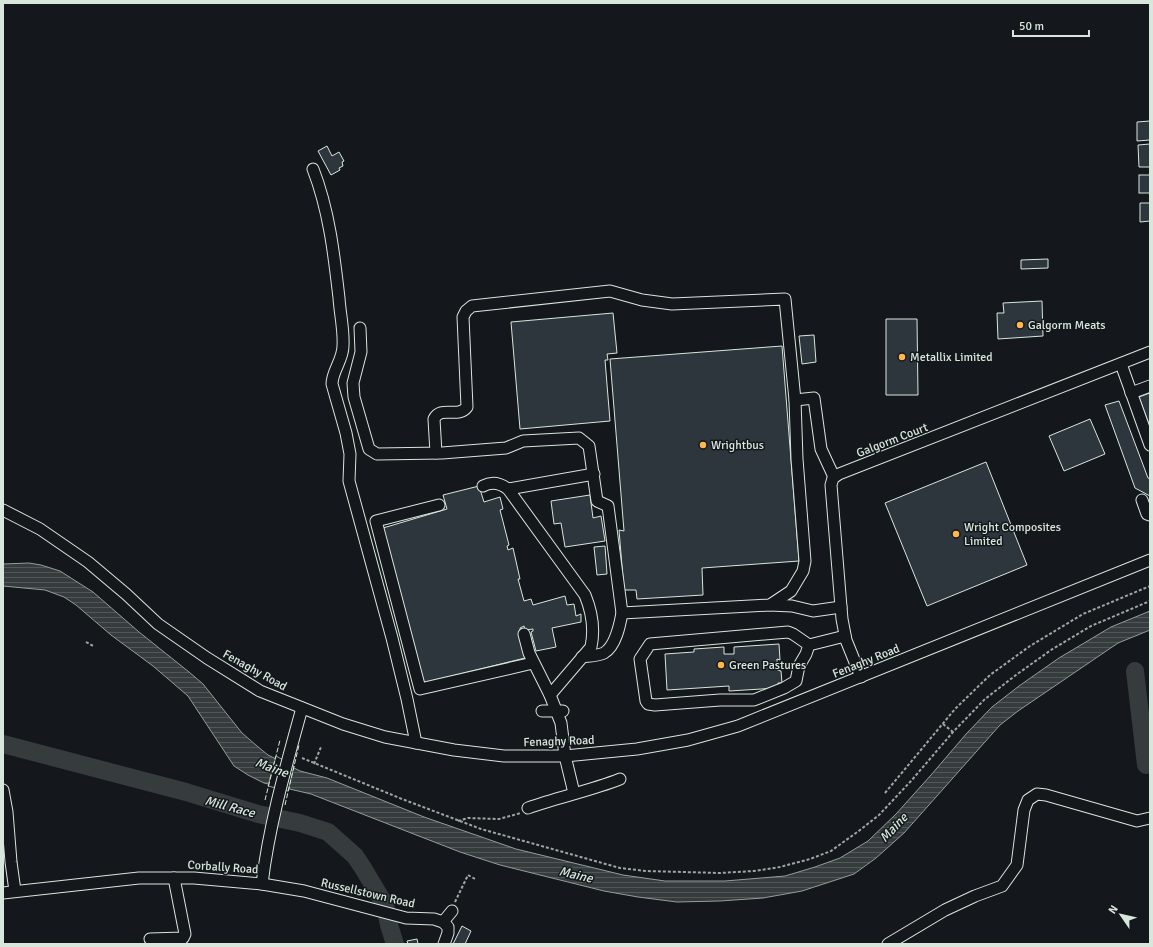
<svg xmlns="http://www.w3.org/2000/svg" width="1153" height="947" viewBox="0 0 1153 947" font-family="Signika,sans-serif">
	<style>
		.water { fill: url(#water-rules); stroke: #939e99 }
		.pier { fill: #14181c; stroke: #939e99 }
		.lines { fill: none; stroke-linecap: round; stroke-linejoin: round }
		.river { stroke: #363b3e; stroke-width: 18 }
		.building { fill: #2c363c; stroke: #d8e6dc }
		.minor-casing { stroke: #d8e6dc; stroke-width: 13 }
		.path { stroke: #9da8a2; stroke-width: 2; stroke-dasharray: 3 2; stroke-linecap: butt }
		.minor { stroke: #14181c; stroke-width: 11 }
		.fence { stroke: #d8e6dc; stroke-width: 1; stroke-dasharray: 5 2; stroke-linecap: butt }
		.poi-dot { fill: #ffb74d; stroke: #14181c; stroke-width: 1.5 }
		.labels { text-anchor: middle; stroke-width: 3; stroke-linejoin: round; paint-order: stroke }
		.poi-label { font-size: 12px; fill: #d8e6dc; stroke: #14181c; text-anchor: start }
		.street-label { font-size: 12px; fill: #d8e6dc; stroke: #14181c }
		.water-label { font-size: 13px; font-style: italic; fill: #d8e6dc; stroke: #14181c }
	</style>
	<defs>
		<pattern id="water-rules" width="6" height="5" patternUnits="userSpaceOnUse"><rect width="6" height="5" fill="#363b3e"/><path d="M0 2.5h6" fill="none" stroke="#525759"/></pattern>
	</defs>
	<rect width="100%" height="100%" fill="#14181c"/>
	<path class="water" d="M29,563L41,565L60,571L93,592L139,632L189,672L203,684L242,733L257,746L268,755L300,771L327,778L424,817L516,849L623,875L665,881H725L785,876L815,867L840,858L868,841L896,814L931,775L967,733L992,707L1019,686L1059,658L1111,627L1150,611V630L1118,643L1018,711L1000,725L904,833L876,858L854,874L802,891L763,898L720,901L677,902L638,897L604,891L500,865L460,852L311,794L264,783L248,775L234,766L188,696L153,666L111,635L76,605L64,597L45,590L3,586V564Z"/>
	<path class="pier" d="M276,756L294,766L288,791L268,786Z"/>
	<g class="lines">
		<g class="river">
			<path d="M1135,671L1146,765"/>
			<path d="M3,744L186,792L258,814L300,823L328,832L355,856L363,868L385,905L389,925L395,944"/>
		</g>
	</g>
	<g class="building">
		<path d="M1150,121V140L1137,141V122Z"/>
		<path d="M1150,144V167H1139L1138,145Z"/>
		<path d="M327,146L332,156L339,152L344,161L342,162L343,166L339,168L340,170L331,175L318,151Z"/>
		<rect x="1139" y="175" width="11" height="18"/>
		<path d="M1140,203H1150V221L1140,222Z"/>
		<path d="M1048,259V268L1021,269V260Z"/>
		<path d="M1042,301L1043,336L998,339L997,313H1004L1003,303Z"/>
		<path d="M613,313L617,353L607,354L608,360H605L610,421L520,429L511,322Z"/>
		<path d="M886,319H917L918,395H886Z"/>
		<path d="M814,335L816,362L802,364L799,336Z"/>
		<path d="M782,346L799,561L702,568L703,595L637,599L636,590H624L619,530L624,531L610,359Z"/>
		<path d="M1150,393V427L1139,397Z"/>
		<path d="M1119,401L1148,478L1150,479V496L1135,488L1105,405Z"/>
		<path d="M1090,419L1105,454L1064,471L1049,436Z"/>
		<path d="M986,462L1027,565L927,606L885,503Z"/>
		<path d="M479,486L484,502L500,497L503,509L500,510L509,545L507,546L508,550L513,548L520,579H518L524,601L531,599L533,605L565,596L567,605L574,604L576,616L581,614V622L552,628L556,647L536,651L531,632L533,631V629L525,630L524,626L520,628L525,658L424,683L383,528L447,509L443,495Z"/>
		<path d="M590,495L593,518L601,516L605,541L565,547L561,523L554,524L551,501Z"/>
		<path d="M605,546L607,574L597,575L594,547Z"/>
		<path d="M779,644L780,660L777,659V670L781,671L782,683H778V688L729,691V686L667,690L665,654L694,652V649L724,647V654H734V647Z"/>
		<path d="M462,926L471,931L465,944H453Z"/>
		<path d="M417,939L418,944H408L407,941Z"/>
	</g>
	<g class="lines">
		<g class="minor-casing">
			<g id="minor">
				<path d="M313,169C329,210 334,254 339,298C340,314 344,330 343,346C343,360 332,371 332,384L346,433L350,454L349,481L392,638L407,699L416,743"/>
				<path d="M360,328L361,352L353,383L354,397L369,449L377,454L442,453L506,448L523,441L579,438L589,446L597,501L608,506L622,613C620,624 616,646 604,653C598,656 589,656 582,657"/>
				<path d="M1121,364L1150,445"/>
				<path d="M1131,393L1150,386"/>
				<path d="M795,400L814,398L821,449L834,477"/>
				<path d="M436,453L434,419C441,405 458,419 467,407L463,317L466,311L472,306L610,291L642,300L672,304L785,299L795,400L797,459L805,561L803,571L791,591L770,605L622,613"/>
				<path d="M483,486C492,481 500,483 508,489L585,595C592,612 595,628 591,647L550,695"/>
				<path d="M508,489L594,474"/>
				<path d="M1142,500L1147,514L1150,515"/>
				<path d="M439,505L376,521L420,689L533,663"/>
				<path d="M3,510L40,529L88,562L126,594L158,624L207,658L260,691L343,724L385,737L454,750L504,756H565L637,749L688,740L738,726L1150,560"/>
				<path d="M770,605L792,606L813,611L841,607"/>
				<path d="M524,634L529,653L550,695L561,723L565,756L574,793"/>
				<path d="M809,645L806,654L799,666L796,681L784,688L754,700H720L655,705L648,704L646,701L640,659L650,644L788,632L793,634L809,645L845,636"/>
				<path d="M861,677L846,640L842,619L831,485L833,478L839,474L1150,352"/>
				<path d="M542,711H563"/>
				<path d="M3,790L7,812L11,862L15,891"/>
				<path d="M528,808C558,797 590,791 620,779"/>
				<path d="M262,884C269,825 286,766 302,708"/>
				<path d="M3,893L139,878H194L262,884L304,891L406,918L434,919L443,922L448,927V933L444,944"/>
				<path d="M443,922L452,911"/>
				<path d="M150,939L183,938L185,934L174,878"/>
				<path d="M888,944L945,910L975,896L1002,886L1017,865L1024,810L1028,800L1037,794L1046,795L1137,821L1150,818"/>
			</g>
		</g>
		<g class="path">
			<path d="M86,642L93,646"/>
			<path d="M943,724L953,732"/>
			<path d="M302,758L402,799L481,829L620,868L646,871L720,873L754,871L780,867L810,859L831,851L860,830L879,815L911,781L953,732L985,699L1016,675L1051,650L1091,626L1150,601"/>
			<path d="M314,764L321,747"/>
			<path d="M885,793L955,709L990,675L1030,646L1083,614L1150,586"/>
			<path d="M458,821L468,818L499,819L521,813"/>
			<path d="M455,902L468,875L475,879"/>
		</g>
		<use href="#minor" class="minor"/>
		<g class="fence">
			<path d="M265,800L280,740"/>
			<path d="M285,805L299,745"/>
		</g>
	</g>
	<g class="poi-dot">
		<circle cx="1020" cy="325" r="4"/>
		<circle cx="902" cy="357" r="4"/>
		<circle cx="703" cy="445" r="4"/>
		<circle cx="956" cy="534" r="4"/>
		<circle cx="721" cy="665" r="4"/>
	</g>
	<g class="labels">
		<g class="poi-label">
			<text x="1028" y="329">Galgorm Meats</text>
			<text x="910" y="361">Metallix Limited</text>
			<text x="711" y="449">Wrightbus</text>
			<text x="964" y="531">Wright Composites<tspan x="964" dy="14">Limited</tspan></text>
			<text x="729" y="669">Green Pastures</text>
		</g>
		<g class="street-label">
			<text transform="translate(892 440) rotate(-21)" y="4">Galgorm Court</text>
			<text transform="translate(866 661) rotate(-22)" y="4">Fenaghy Road</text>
			<text transform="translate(255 670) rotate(29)" y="4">Fenaghy Road</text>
			<text transform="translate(559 741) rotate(-2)" y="4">Fenaghy Road</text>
			<text transform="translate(223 867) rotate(4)" y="4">Corbally Road</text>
			<text transform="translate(368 893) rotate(13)" y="4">Russellstown Road</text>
		</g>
		<g class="water-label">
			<text transform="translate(272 767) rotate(20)" y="5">Maine</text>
			<text transform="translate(230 806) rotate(15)" y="5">Mill Race</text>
			<text transform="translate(893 827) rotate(-47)" y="5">Maine</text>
			<text transform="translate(576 874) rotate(13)" y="5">Maine</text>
		</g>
	</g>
	<rect width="1153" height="947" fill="none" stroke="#d8e6dc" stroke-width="8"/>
	<g transform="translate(1121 915) rotate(304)" stroke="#14181c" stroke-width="3" paint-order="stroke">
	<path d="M0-3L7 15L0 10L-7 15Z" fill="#d8e6dc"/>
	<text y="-6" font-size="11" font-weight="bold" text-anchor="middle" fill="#d8e6dc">N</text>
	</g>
	<path d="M1013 30v6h76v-6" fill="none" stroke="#d8e6dc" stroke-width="2"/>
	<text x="1019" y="30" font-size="12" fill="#d8e6dc" stroke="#14181c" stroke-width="3" paint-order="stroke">50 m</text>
</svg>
